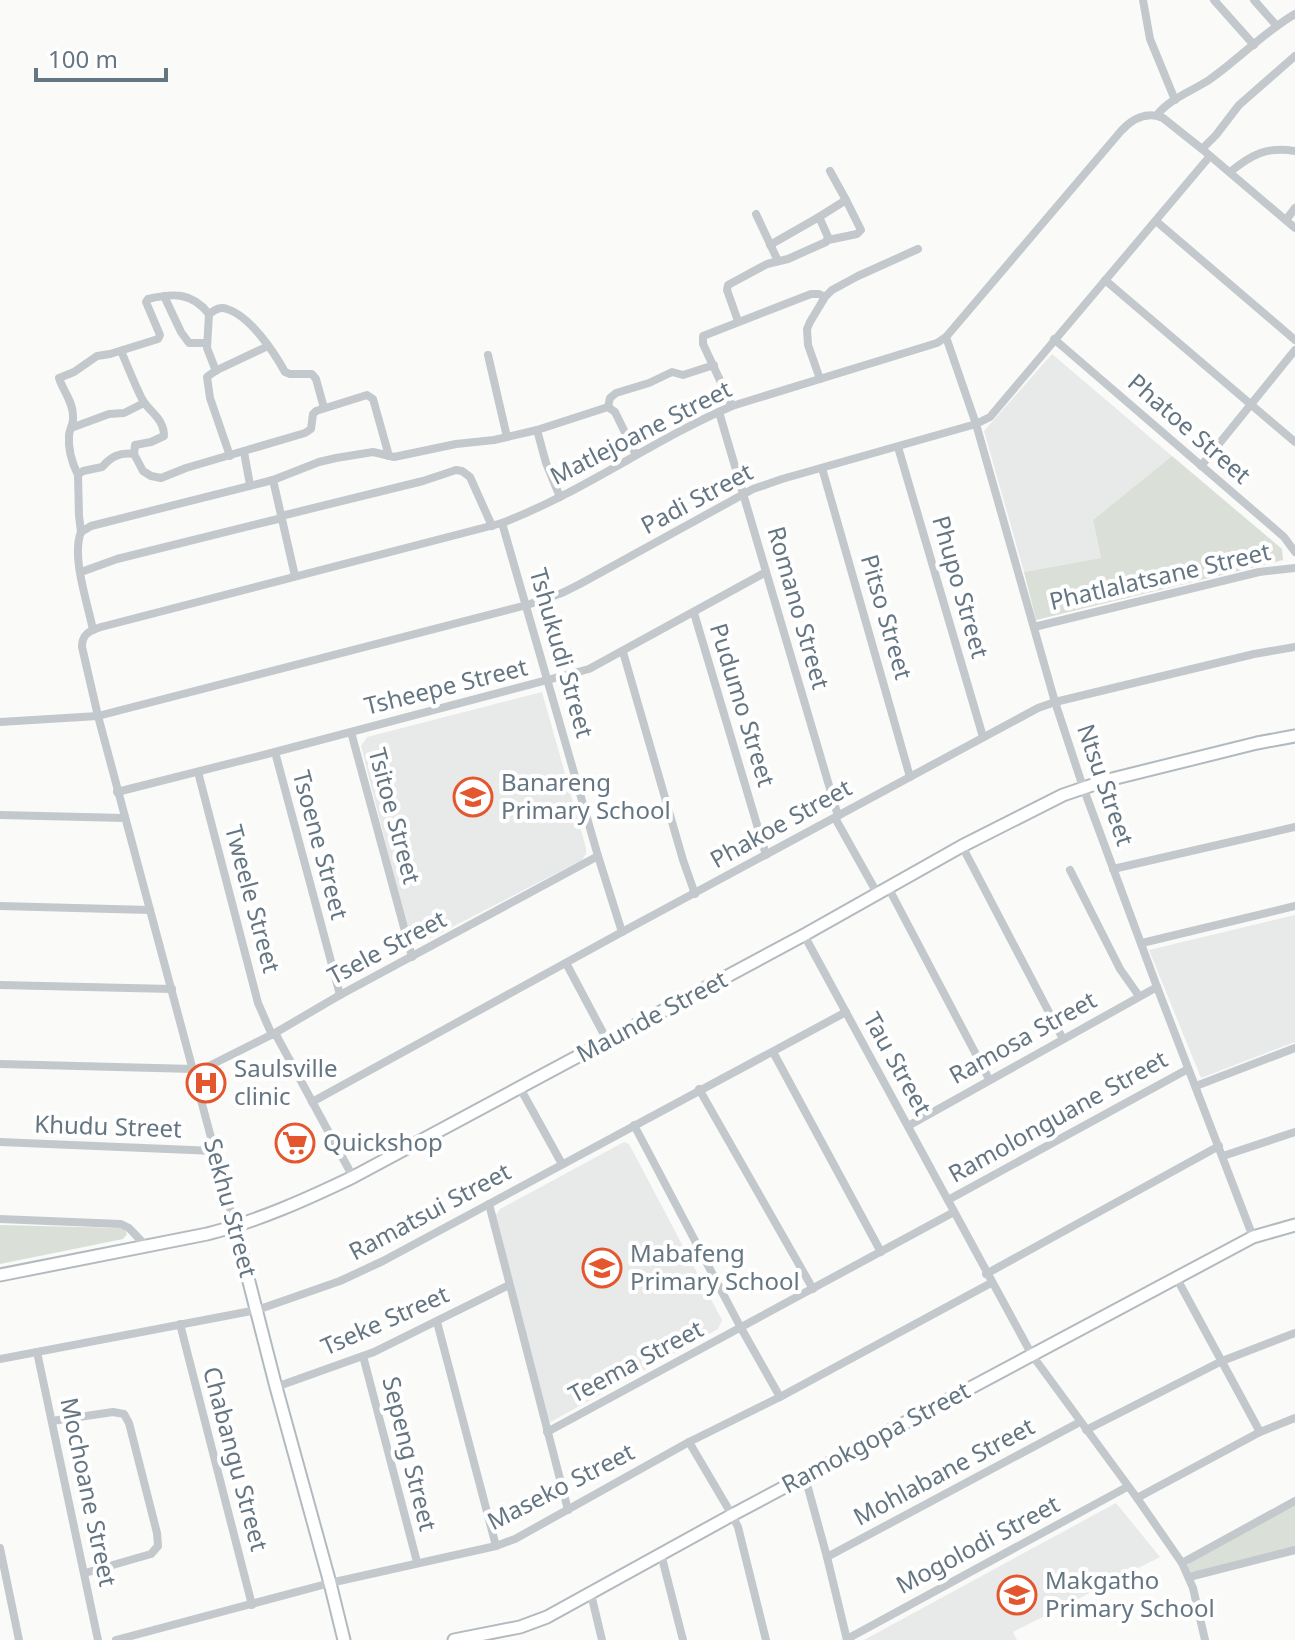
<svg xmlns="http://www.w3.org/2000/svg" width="1295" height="1640" viewBox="0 0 1295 1640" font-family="'Noto Sans',sans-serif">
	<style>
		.built { fill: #e8e9e9 }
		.green { fill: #dadfd7 }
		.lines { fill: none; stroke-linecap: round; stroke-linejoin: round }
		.secondary-casing { stroke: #b3babf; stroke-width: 15 }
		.street { stroke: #c3c8cc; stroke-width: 8 }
		.secondary { stroke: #fff; stroke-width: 11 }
		.labels { text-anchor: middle; stroke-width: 8; stroke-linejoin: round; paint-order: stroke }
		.street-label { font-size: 24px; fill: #657683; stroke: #fff }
		.poi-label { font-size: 24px; fill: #657683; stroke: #fff; text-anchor: start }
	</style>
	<rect width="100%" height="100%" fill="#fafaf8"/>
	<g class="built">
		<path d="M1052,354L1172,456L1093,520L1101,558L1024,572L984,431Z"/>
		<path d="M542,692L586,848V854L582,860L423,942L417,943L413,942L409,936L361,746L367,737Z"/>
		<path d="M1295,915V1042L1201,1078L1149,950Z"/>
		<path d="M624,1142L629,1144L722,1320L718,1329L547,1424L495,1216L500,1209Z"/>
		<path d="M1116,1503L1160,1557L1013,1632L1017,1640H864Z"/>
	</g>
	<g class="green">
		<path d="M1172,456L1282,549L1283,560L1036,620L1024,572L1101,558L1093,520Z"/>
		<path d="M0,1225L121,1228L126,1231L127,1234L123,1239L0,1264Z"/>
		<path d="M1295,1504V1546L1291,1549L1201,1571L1190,1572L1186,1568L1190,1562Z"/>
	</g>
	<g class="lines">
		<g class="secondary-casing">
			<g id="secondary">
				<path d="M235,1227L276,1387L330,1583L344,1640"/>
				<path d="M0,1275L207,1234C258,1221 305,1200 353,1177L804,935L962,846L1063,795L1104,781L1257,743L1295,736"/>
				<path d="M454,1640L520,1627L547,1617L732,1515L1253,1237L1295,1225"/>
			</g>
		</g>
		<g class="street">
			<path d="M1143,0L1150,39L1175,100"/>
			<path d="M1214,0L1254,45"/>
			<path d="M1254,0L1276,25"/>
			<path d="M1157,115C1169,99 1192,91 1209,80C1239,59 1264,32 1295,14"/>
			<path d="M1202,149L1216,135L1239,105L1295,56"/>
			<path d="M1230,172C1251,155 1267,146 1295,151"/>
			<path d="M756,214L778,261"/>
			<path d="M1286,220L1295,208"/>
			<path d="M1156,221L1295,340"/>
			<path d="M828,240L857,234L861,230L846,200L830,171"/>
			<path d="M770,245L819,217L846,200"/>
			<path d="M1105,280L1295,442"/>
			<path d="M164,296L181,332L189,343H207"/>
			<path d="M209,314C215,310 220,306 227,309C250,316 274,352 285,372L290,374H312L316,379L324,408"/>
			<path d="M738,321L727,290L728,285L767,264L788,259L826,242L828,237L819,217"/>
			<path d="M946,337L976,424L1055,702L1083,787L1157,987L1253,1237"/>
			<path d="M1054,339L1276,530L1284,537L1295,552"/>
			<path d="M121,351C128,367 134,383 142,399C149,412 164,418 164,436L151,442L135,445L134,454"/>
			<path d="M488,355L507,437"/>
			<path d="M820,379L808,345L807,329L810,322L825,297L832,290L858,276L918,249"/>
			<path d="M732,406L703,344V336L811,294H819L825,297"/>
			<path d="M608,407L610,398L616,393L649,383L672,372L683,375L714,365"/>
			<path d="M719,412L838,816"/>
			<path d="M71,428L109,414L124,413L144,403"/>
			<path d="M537,430L546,463L560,497"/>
			<path d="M898,447L983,737"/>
			<path d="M244,452L250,485"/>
			<path d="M230,456L210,398L207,377L215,371L268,346"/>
			<path d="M1201,466L1295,350"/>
			<path d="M822,468L910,777"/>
			<path d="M78,475C72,463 68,448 69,435C70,428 74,423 73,416C73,401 63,391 59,378L74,372L97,356L110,354L158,339L160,335L146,302L148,299C173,293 192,292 209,314L207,348L216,371"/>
			<path d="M273,480L295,576"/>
			<path d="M281,516L423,481L456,470L462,471L470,477L492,526"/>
			<path d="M502,523L598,856L622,932"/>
			<path d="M81,532L79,516L78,475L83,471L102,467C111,457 119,452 134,454L143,471L151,476L161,478L186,468L305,433L311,429L313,414L316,411L367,395L373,399L389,456"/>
			<path d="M81,572L117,559L282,518"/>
			<path d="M694,613L766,855"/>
			<path d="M1034,627L1259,572L1295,568"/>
			<path d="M93,630C88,604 71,557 81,532L91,526L273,480L319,462L336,458L373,452L394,457L456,444L494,440L537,430L608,407L615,412L636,455"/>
			<path d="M623,652L683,860L695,894"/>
			<path d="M0,722L98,716L527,605L562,593L580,584L753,489L782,479L976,424L990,417L1210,156"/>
			<path d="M351,732L412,957"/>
			<path d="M275,752L340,995"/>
			<path d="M198,772L258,1003L272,1035"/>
			<path d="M117,792L275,752L589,669L766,572"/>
			<path d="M0,815L125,818"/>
			<path d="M835,818L877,893"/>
			<path d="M962,846L1063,1039"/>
			<path d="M1113,869L1295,827"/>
			<path d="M1070,870L1120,969L1139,996"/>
			<path d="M888,887L989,1079"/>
			<path d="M0,906L150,910"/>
			<path d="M804,935L1032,1355L1137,1498L1182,1563L1193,1588L1205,1640"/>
			<path d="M1142,943L1295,906"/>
			<path d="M566,963L608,1042"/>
			<path d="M0,985L172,989"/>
			<path d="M275,1033L353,1177"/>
			<path d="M773,1052L881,1252"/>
			<path d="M0,1064L194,1069"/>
			<path d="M195,1073L275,1033L340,995L598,856"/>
			<path d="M1196,1086L1295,1048"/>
			<path d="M520,1088L562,1164"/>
			<path d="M699,1089L813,1289"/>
			<path d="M312,1102L622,932L1038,708L1055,702L1254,654L1295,647"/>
			<path d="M634,1125L741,1328L780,1397"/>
			<path d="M908,1126L1157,987"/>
			<path d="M0,1142L215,1151"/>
			<path d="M1223,1156L1295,1132"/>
			<path d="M948,1200L1188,1069"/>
			<path d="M489,1204L568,1510"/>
			<path d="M0,1219L121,1224L129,1228L146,1246"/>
			<path d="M235,1227L98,716L82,647C82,634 89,631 101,627L502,523C583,492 653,440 732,406L937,343L946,337L1121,131C1132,119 1147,111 1163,118L1202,149L1295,228"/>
			<path d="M986,1274L1219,1146"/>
			<path d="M1176,1277L1260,1432"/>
			<path d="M437,1322L496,1546"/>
			<path d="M180,1324L252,1605"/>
			<path d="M37,1352L98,1640"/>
			<path d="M363,1356L417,1562"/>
			<path d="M0,1359L257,1310L340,1281L383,1261L846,1012"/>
			<path d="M276,1387L374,1352L509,1285"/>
			<path d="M52,1421L113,1412L124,1414L129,1423L157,1533L158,1546L151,1554L85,1573"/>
			<path d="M1086,1430L1222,1361L1295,1333"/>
			<path d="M547,1432L954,1212"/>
			<path d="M689,1442L732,1515L738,1527L766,1640"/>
			<path d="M805,1477L827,1557L847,1640"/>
			<path d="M1137,1498L1260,1432L1295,1418"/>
			<path d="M0,1548L19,1640"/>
			<path d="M661,1554L683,1640"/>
			<path d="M827,1557L1080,1422"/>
			<path d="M1182,1563L1295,1501"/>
			<path d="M1189,1577L1295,1550"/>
			<path d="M591,1594L602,1640"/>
			<path d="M847,1639L1127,1487"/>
			<path d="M116,1640L330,1583L496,1546L515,1539L689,1442L780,1397L991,1283"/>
		</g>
		<use href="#secondary" class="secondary"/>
	</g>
	<defs>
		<g id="school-ring" transform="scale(2)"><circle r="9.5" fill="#fff" stroke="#e4572e" stroke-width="1.5"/><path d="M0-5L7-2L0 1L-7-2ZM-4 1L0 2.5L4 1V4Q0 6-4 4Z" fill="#e4572e"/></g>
		<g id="hospital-ring" transform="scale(2)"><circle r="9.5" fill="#fff" stroke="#e4572e" stroke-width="1.5"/><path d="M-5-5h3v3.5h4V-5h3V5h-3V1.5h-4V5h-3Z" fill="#e4572e"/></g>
		<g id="supermarket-ring" transform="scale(2)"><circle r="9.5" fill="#fff" stroke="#e4572e" stroke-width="1.5"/><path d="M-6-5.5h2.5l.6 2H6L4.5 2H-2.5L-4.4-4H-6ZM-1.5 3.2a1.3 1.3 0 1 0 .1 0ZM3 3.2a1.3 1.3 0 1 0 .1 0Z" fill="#e4572e"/></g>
	</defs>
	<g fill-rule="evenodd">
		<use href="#school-ring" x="473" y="797"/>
		<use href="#hospital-ring" x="206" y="1083"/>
		<use href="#supermarket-ring" x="295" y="1143"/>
		<use href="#school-ring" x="602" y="1268"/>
		<use href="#school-ring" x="1017" y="1595"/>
	</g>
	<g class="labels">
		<g class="street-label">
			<text transform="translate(1189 429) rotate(41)" y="8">Phatoe Street</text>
			<text transform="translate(641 433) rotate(-27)" y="8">Matlejoane Street</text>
			<text transform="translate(697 499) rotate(-28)" y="8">Padi Street</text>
			<text transform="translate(1160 577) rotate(-13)" y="8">Phatlalatsane Street</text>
			<text transform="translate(960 587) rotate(74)" y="8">Phupo Street</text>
			<text transform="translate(798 608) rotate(74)" y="8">Romano Street</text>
			<text transform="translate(886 617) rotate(74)" y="8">Pitso Street</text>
			<text transform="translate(561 653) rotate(74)" y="8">Tshukudi Street</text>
			<text transform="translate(446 687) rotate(-14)" y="8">Tsheepe Street</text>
			<text transform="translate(742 705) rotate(73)" y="8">Pudumo Street</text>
			<text transform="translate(1105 785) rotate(71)" y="8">Ntsu Street</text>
			<text transform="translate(394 816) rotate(75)" y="8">Tsitoe Street</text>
			<text transform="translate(781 824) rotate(-29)" y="8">Phakoe Street</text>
			<text transform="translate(320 845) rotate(75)" y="8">Tsoene Street</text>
			<text transform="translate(252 899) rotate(75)" y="8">Tweele Street</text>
			<text transform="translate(387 948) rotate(-28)" y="8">Tsele Street</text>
			<text transform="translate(652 1017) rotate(-28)" y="8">Maunde Street</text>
			<text transform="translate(1023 1038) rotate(-29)" y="8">Ramosa Street</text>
			<text transform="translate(897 1064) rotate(61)" y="8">Tau Street</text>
			<text transform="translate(1058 1117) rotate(-29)" y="8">Ramolonguane Street</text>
			<text transform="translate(108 1127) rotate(2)" y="8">Khudu Street</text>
			<text transform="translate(230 1208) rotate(75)" y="8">Sekhu Street</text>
			<text transform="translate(430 1212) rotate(-28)" y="8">Ramatsui Street</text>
			<text transform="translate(385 1321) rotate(-24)" y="8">Tseke Street</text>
			<text transform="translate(636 1362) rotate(-28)" y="8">Teema Street</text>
			<text transform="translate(876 1438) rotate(-28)" y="8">Ramokgopa Street</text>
			<text transform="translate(409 1454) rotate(76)" y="8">Sepeng Street</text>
			<text transform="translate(235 1459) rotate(75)" y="8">Chabangu Street</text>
			<text transform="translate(944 1472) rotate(-28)" y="8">Mohlabane Street</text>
			<text transform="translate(561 1487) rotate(-27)" y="8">Maseko Street</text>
			<text transform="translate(88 1492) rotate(78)" y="8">Mochoane Street</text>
			<text transform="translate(978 1545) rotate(-28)" y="8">Mogolodi Street</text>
		</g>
		<g class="poi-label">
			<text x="501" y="791">Banareng<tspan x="501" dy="28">Primary School</tspan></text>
			<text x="234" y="1077">Saulsville<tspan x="234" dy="28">clinic</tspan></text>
			<text x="323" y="1151">Quickshop</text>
			<text x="630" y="1262">Mabafeng<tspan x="630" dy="28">Primary School</tspan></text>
			<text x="1045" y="1589">Makgatho<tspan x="1045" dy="28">Primary School</tspan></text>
		</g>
	</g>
	<path d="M36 68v12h130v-12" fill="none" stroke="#657683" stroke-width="4"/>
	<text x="48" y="68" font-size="24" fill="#657683" stroke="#ffffff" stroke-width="6" paint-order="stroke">100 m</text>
</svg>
